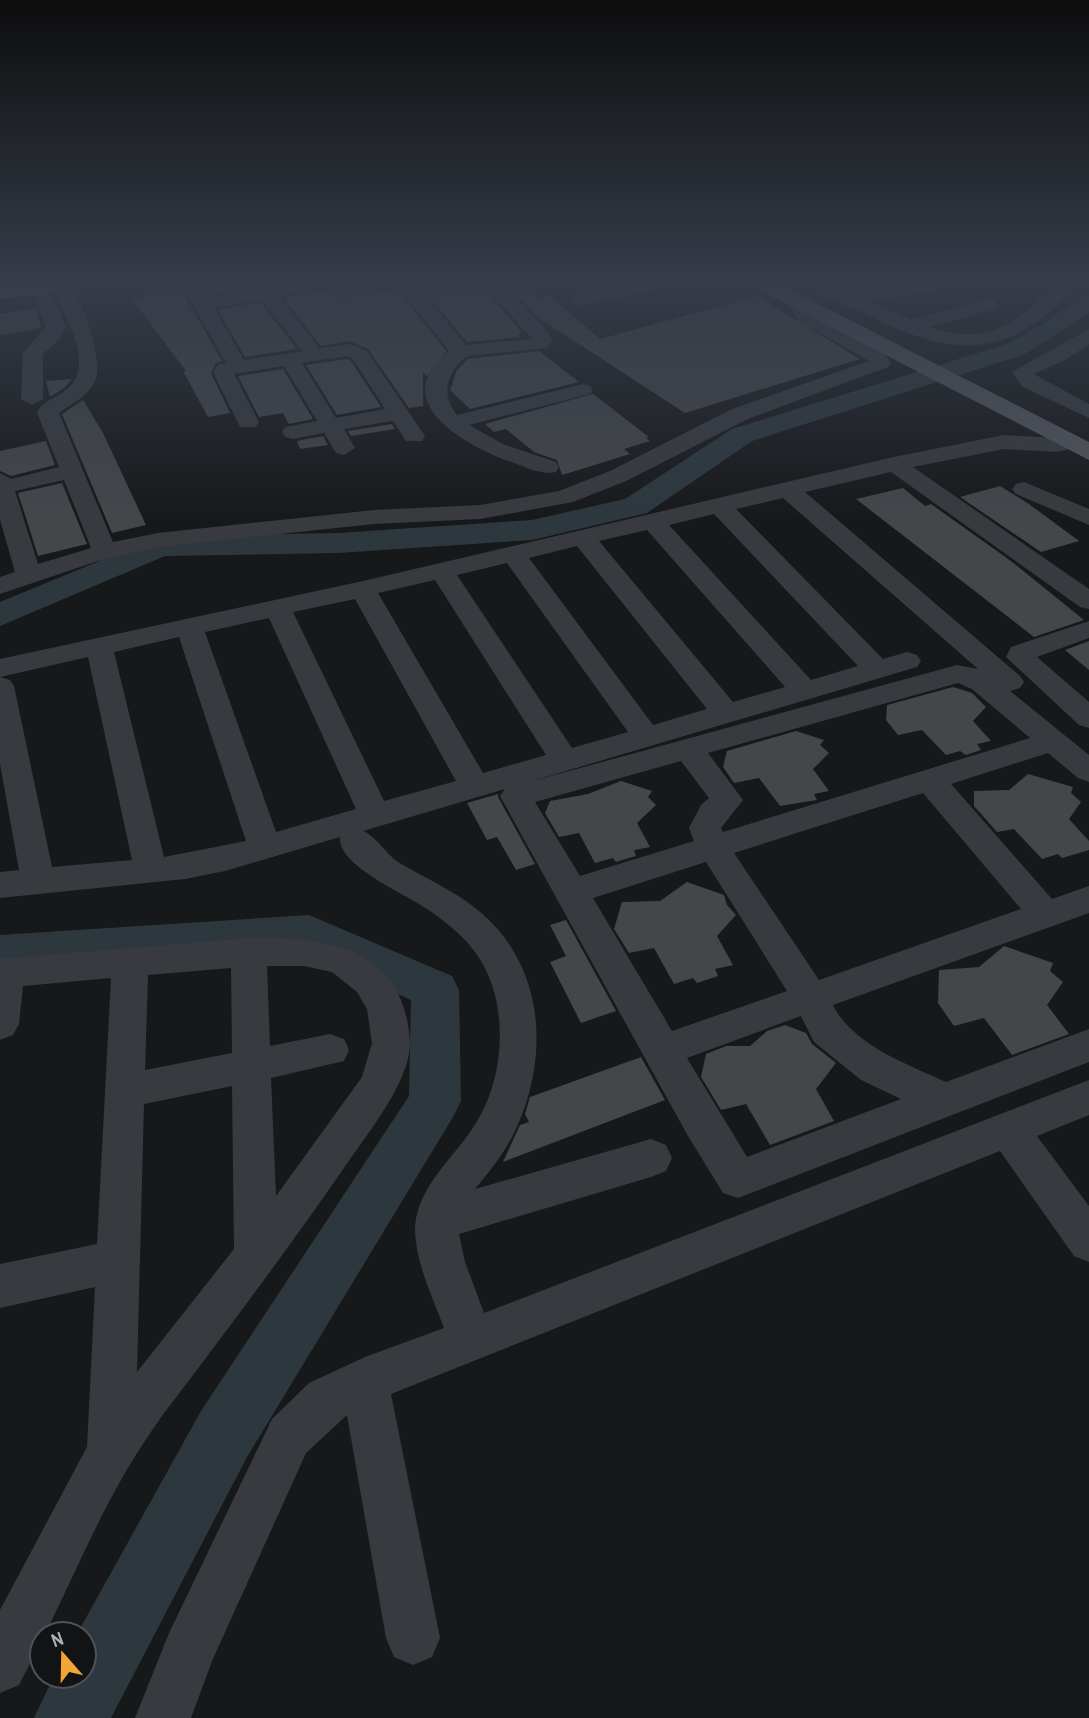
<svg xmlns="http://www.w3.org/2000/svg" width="1089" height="1718" viewBox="0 0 1089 1718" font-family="'Archivo Narrow',sans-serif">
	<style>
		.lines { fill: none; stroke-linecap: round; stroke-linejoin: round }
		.river { fill: #2d383e; fill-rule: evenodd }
		.building { fill: #44464a }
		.minor { fill: #383a3f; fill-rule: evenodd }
		.major { fill: #54575e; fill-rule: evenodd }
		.highway { fill: #646870; fill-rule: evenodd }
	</style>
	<rect width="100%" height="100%" fill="#17181a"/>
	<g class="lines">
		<g class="river">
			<path d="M1089,295V313L1025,354L752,441L647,513L532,540L338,553L165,556L0,626V602L160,536L338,533L532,520L625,499L732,429L1007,344L1043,324L1080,297Z"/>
			<path d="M309,915L452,976L459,990L461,1101L453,1117L247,1457L111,1718H34L54,1676H84V1634H77L201,1411L409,1096L411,1000L305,951L0,971V935Z"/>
		</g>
	</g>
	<g class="building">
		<path d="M210,280H291L209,295L201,282Z"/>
		<path d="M415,280H476L521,331L518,335L521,337L467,342Z"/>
		<path d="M502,280H534L536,299L550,296L600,339L757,296L860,359L685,413L536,316Z"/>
		<path d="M179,286L222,361L216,363L211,373L230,413L208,417L183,371H186L132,299L147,296L144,292Z"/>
		<path d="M331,289L342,298L397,289L446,351L427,376L423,372V406L409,408L368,349L350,341L321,346L283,298Z"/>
		<path d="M260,302L297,349L245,357L218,310Z"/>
		<path d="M36,308L41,328L0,335V314Z"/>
		<path d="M539,351L579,382L470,409L450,390L457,370L468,359Z"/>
		<path d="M347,359L351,361L381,407L337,415L306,365Z"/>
		<path d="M283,369L313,419L289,424L283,413L259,417L238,376Z"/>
		<path d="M72,379L64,388L50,397L46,381Z"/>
		<path d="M593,394L649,437L646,438L650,441L624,449L630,454L562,475L557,460L534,452L506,429L494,432L485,424Z"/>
		<path d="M83,400L103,433L146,525L112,533L62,414Z"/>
		<path d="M392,424L395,429L351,436L348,431Z"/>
		<path d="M323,436L328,445L300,449L297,441Z"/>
		<path d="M46,441L55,465L11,476L0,471V451Z"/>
		<path d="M62,483L87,544L38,556L18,493Z"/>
		<path d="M1000,486L1029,504L1079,541L1041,552L960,497Z"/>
		<path d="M903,488L925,506L931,504L1011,561L1084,620L1034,637L856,499Z"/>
		<path d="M1089,641V670L1065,650Z"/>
		<path d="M953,687L972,693L986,707L973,721L991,741L977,744L981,750L966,755L960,751L946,755L922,730L898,735L886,720L887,705Z"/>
		<path d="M796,731L824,740L820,745L829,753L813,769L829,791L814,794L817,800L780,806L759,778L734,783L723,767L727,751Z"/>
		<path d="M1028,774L1073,787L1071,793L1081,802L1069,819L1089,841V850L1062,858L1058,854L1042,859L1014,829L997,832L974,806V791L1009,790Z"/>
		<path d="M621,781L652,791L648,797L656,805L637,823L650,847L634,850L636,856L622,860L616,862L613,858L595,863L579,833L559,837L545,813L550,801L588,794Z"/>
		<path d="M498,794V797L535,864L516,870L497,837L487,840L467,803Z"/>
		<path d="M687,882L724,895L727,905L736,915L717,936L733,965L715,969L718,976L697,983L693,978L674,984L654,948L629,953L614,929L622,902L660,901Z"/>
		<path d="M566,920L616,1011L581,1023L550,962L566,956L550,925Z"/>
		<path d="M1004,946L1053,963L1050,971L1063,982L1047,1005L1069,1034L1012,1055L984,1018L954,1026L938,1003L939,970L979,967Z"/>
		<path d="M785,1025L806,1033L812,1044L836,1063L816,1089L834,1121L770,1145L746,1104L721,1110L701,1077L706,1054L726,1046H750L767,1031Z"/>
		<path d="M641,1057L665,1100L503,1162L520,1125L529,1122L525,1114L530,1097Z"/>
	</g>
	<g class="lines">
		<g class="minor">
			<path d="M58,280C80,282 105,361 95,381C87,398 72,403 59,413L113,542L158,533L374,510L480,505L559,491L610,471L732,409L869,361L797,320L788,302L797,296L804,298L812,313L880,349L891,363L888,367L748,419L626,481L573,502L480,519L374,524L158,547L98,561L0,594V577L15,572L0,520V473L11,479L59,467L37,413C42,400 56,399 66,390C98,365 63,312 51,285ZM64,480L91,548L38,564L15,491Z"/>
			<path d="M179,280H197L208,298L306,280H338L336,285L278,296L315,342L318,346L316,349L350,344L367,351L425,436L422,441H406L393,421L344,429L355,448L344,455L336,453L324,433L293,439L285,437L282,432L285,427L317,421L284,366L234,374L259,422L256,427H240L213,372L218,365L226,363ZM261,299L301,350L304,351L244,360L214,308ZM347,356L353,359L385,409L336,418L302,363Z"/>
			<path d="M370,280H412L466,345L532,339L479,280H498L544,327L552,340L547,348L467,356C447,371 440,395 457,415L583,384L590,386L593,390L590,394L469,425L503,444L556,462L559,467L556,472C542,475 528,468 514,463C470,448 383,403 449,351L398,286L342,295L333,290L336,286Z"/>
			<path d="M650,280H685L676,285L579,306L570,300L573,296Z"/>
			<path d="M802,280H825L853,294L933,280H974L965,285L869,302L911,320L989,299L996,301L998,305L996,309L930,327C995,349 1017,317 1064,280H1084C1077,290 1065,297 1056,306C990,368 932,347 859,311C842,303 813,294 802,280Z"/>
			<path d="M40,283L49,288L66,327L60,338L43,354V399L32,405L21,399L23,353L46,327L31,288Z"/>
			<path d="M1089,329V344L1065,360L1034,374L1089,404V418L1023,387L1012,372Z"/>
			<path d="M1004,435L1057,438L1071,435L1082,442L1079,447L1057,452L1004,449L913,467L1089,589V609L1080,607L891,472L805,492L1020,676L1024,682L1020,688L1010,691L1089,755V782L1078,778L1048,753L951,784L1052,899L1089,886V913L833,1005C853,1045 907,1064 946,1082L1089,1029V1062L738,1198L723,1193L688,1136L500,796L505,789L363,831C378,837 387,857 403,865C433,882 463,895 488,919C548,977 548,1067 512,1137C502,1156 489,1172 475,1189L651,1139L666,1145L672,1158L666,1171L651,1177L459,1234L465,1262L484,1313L1089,1080V1115L1037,1136L1089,1206V1262L1074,1256L1000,1151L391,1394L440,1638L432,1657L413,1665L394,1657L386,1638L347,1415L306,1453L212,1661L191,1718H135L169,1633L272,1419L309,1383L365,1357L444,1328C433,1298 416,1264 415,1231C415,1192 447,1164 468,1135C496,1098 505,1049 497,1004C492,977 480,954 460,935C448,924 436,914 422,906C403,893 337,865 340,837L225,871L185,879L0,898V872L19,870L0,764V677L10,680L14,686L52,867L132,860L88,657L0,677V659L363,581L894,457ZM783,498L978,669L957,665L529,782L917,667L921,661L917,655L907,652L883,659L736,509ZM714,514L858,666L811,680L669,525ZM647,530L785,687L733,702L599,541ZM577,546L707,709L653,725L529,558ZM507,563L628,732L572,748L457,575ZM435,580L546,755L483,773L378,593ZM355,599L456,781L384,801L293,612ZM269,618L356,809L276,832L205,632ZM179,637L246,841L164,857L114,652ZM958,683L972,689L1030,738L723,832L721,828L743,800L708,753ZM681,761L709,798L701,805L689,828L694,841L580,876L535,802ZM923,793L1021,909L819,980L734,853ZM706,862L787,991L672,1031L593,898ZM801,1016L814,1042L861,1080L901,1099L747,1157L687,1058Z"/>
			<path d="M1024,482L1089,509V525L1016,494L1012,489L1016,484Z"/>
			<path d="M1089,621V638L1037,657L1089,702V728L1079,725L1006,657L1011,647Z"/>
			<path d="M249,938C326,938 403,944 410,1041C412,1078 369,1132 348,1162C303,1228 256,1291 208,1355C187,1384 164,1411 145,1441C105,1500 77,1570 45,1634H42V1640L19,1685L0,1693V1610L87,1447L95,1287L0,1308V1264L97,1244L111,978L23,986L19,1024L13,1035L0,1040V959ZM267,966H304L332,972L357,992L367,1009L372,1043L362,1077L276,1196L271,1078L344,1061L349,1050L344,1039L330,1034L270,1046ZM231,968L232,1053L145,1070L148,975ZM232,1086L234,1249L137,1372L144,1104Z"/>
		</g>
		<path class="major" d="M745,280H771L1089,442V460L748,284Z"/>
		<path class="highway" d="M47,280H101L91,286L0,299V287Z"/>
	</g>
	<linearGradient id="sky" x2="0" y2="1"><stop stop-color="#0d0d0e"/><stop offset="0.54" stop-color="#363d49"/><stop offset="1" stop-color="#363d49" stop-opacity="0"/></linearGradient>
	<rect width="1089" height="521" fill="url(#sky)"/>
	<g transform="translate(63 1655) rotate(340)"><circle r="33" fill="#121315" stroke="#4f5257" stroke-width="2"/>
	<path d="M0-5L12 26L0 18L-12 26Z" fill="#f4a535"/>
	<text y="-10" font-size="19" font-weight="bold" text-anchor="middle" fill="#aab0ba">N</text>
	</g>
</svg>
